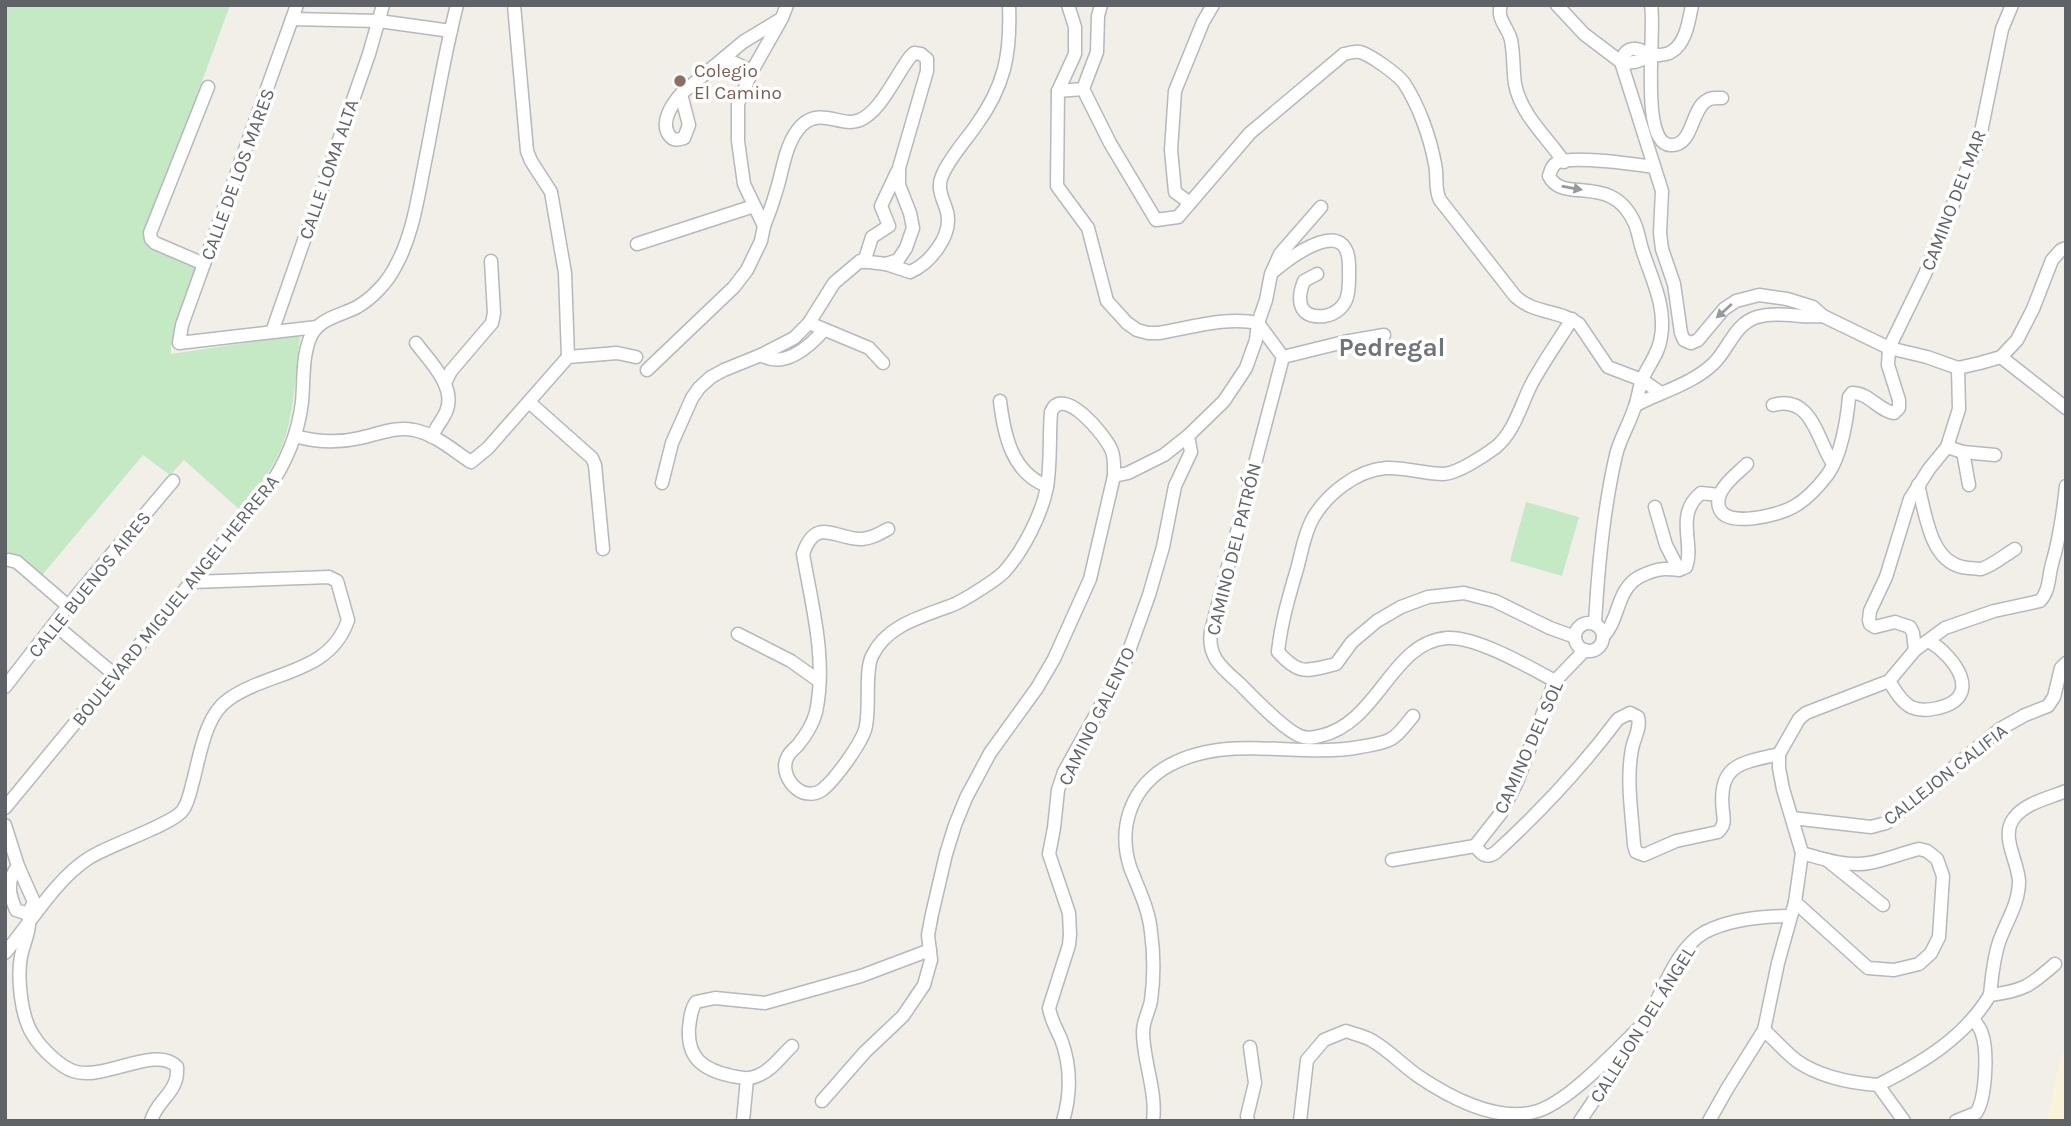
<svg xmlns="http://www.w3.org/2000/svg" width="2071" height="1126" viewBox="0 0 2071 1126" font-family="Karla,sans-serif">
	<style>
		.green { fill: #c5e8c5 }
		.sand { fill: #fbf3d9 }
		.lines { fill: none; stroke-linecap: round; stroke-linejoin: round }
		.minor-casing { stroke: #b5b8bc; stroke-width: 15 }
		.minor { stroke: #fff; stroke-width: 12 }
		.oneway { fill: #979a9d }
		.education-dot { fill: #8d6e63; stroke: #fff; stroke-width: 2.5 }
		.labels { text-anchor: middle; stroke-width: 7; stroke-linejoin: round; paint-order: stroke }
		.education-label { font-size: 19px; fill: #785e54; stroke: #fff; text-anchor: start }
		.street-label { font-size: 19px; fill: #5f6368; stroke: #fff }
		.district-label { font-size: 26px; font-weight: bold; fill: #70757a; stroke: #fff }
	</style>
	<rect width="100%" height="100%" fill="#f1efe8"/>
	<g class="green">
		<path d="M5,5H230L144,240L199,266L171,347V354L298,335L300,338C295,375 295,417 280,451C270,473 255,492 240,510L184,460L170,475L143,455L38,580L9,560L5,565Z"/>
		<path d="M1526,502L1579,517L1562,576L1510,561Z"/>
	</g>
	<path class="sand" d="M2066,1045V1121H2047L2060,1060Z"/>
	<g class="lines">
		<g class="minor-casing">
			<g id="minor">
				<path d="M297,5L182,325L179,343L317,327"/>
				<path d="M514,5L527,151L531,161L551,192L565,273L568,357"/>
				<path d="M1068,5L1075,27V54L1058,91L1057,186L1088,228L1107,301L1127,323L1137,330L1148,333H1159C1190,328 1226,316 1258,323L1283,357L1211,631C1207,657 1222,668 1240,684C1254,698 1283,729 1300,736C1307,739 1313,738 1320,736C1379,723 1391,642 1447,638C1476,636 1529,667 1555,681"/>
				<path d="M1501,5C1496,19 1508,27 1511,40C1514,55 1513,70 1515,84C1521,115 1547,137 1564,162"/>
				<path d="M1557,5L1584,34L1621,62"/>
				<path d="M1651,5C1656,28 1639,143 1670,145C1693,147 1691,110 1706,101C1711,97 1716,98 1722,98"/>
				<path d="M292,19L379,21L451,31"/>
				<path d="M1651,56C1638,47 1626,44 1621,62L1662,191L1660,233L1662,249L1674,284L1681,333L1684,340L1691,343L1698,340L1724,309L1736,301L1759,295L1787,299L1813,307L1823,316L1889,348L1927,357L1958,368L1980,363L2001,357L2017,340L2033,309L2052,260L2061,250L2066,248"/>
				<path d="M724,58L752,71"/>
				<path d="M1621,62C1633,64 1639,61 1649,57C1656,54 1665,56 1671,52C1686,44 1689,20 1692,5"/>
				<path d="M1083,89L1110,143L1156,220L1178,217L1190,203L1175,192L1171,150L1175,91L1203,22L1213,5"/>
				<path d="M1058,91L1083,89L1097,52L1098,16L1101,5"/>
				<path d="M681,94L689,125L684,138C678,140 673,141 669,135C660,122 672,104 681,94L743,42L781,19"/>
				<path d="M1190,203L1250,133L1344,54C1349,53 1355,51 1360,52C1371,55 1397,74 1404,83C1419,106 1430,137 1435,164C1438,177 1434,188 1440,200L1515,296C1533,314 1560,310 1579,324L1608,367L1642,380L1661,393"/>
				<path d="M764,226C768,216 772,206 775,195C783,173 784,143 802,125C822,107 841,128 860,120C881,111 896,75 910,57L914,53L921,54L927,59V71L899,168V185L910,213L913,228L906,248L898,260L886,264"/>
				<path d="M637,244L754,206"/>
				<path d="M864,262L872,237L889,226L881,206L897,172"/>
				<path d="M204,264L155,243L151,239L150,233L208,87"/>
				<path d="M1274,271C1293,255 1350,213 1349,268C1349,278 1350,291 1346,300C1342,309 1334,314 1325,316C1299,319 1296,301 1304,281L1317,274"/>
				<path d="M1572,319C1559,340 1544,361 1532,383C1521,404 1515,431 1496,447C1484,456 1458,473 1444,474C1424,474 1405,467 1386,468C1357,470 1327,494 1313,518C1304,534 1302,551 1297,569C1289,596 1281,623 1278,652C1300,676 1306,671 1336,664L1352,642L1377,621L1401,607L1428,597L1464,593L1495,601L1550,628L1575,637"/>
				<path d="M809,323L869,348L883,363"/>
				<path d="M272,332L369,54L383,5"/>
				<path d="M416,343C430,362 457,387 446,412C442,421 435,428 432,437"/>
				<path d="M761,355C784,369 809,347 824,330"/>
				<path d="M1283,357L1344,342L1384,335"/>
				<path d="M2001,357L2066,408"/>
				<path d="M647,370L734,287L747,270L761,241L764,226L744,184L738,141V104L752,71L782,18L787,5"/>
				<path d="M445,383L451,371L492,323L494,313L491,261"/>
				<path d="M1000,401C1004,435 1012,473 1047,486"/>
				<path d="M529,402L592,458L595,465L603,549"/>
				<path d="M1636,405C1661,392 1692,384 1713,364C1729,349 1734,324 1757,317C1778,311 1801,318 1823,316"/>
				<path d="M1773,405C1812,394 1817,440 1833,464"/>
				<path d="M295,436C316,442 339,443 360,438C378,434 396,426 414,430C435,434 454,451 471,462L488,448L568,357L617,353L636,357"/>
				<path d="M1947,447L1963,452L1995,455"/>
				<path d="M1963,452L1969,485"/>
				<path d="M1747,464C1737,474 1714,490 1719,507C1725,529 1779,515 1793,507C1806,500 1819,486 1828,474C1841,456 1847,420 1849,397L1852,393C1868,392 1879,411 1894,413L1899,408V400L1888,365L1889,348L1925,274L1980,137L2002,29L2012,5"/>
				<path d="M662,483L672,443L692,398L699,388L711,377L724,370L761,355L794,338L809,323L834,283L860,261L886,264L910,272C929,264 953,236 947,212C944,200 936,189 942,176C948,160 965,141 975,127C1005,86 1011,54 1009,5"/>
				<path d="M1918,485C1926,515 1930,566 1969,568C1970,568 1980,569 1981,569C1992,566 2005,555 2015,549"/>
				<path d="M1655,507L1666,545L1679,570"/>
				<path d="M888,529C879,534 872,538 862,539C836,540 816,515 803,554C812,606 827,660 816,712C813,724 806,735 798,745C795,748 790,752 788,756C781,768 788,782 797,789C804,795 815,795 822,790C835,780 860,745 865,730C871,710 864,673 872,656C887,625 921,617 950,606C962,602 996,580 1004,572C1023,551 1042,514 1047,487C1051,463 1049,437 1051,412C1063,384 1104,434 1111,449C1115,457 1114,467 1114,476L1128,473L1164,455L1188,436L1224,401L1246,368L1256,340L1258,323L1266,300L1271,274L1280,254L1321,207"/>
				<path d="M9,560L17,562L68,606"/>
				<circle cx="1589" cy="637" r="14"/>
				<path d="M54,624L115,675"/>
				<path d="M1595,624C1598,567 1603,511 1616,455C1620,438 1630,423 1635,406C1638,398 1639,388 1642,380C1648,365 1659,354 1661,337C1666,307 1653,282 1644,255C1640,245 1639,234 1635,224C1612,171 1563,205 1549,176C1551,170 1552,165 1558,162C1575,156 1634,164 1654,167"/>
				<path d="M738,634L791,661L819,681"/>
				<path d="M1603,637C1620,619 1616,590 1639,577C1647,573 1656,569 1665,569C1674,569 1679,571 1686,567C1695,544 1674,515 1701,493L1719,495"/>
				<path d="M1915,650L1913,633L1910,627L1895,622L1875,627L1870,624L1869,620L1870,611L1886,577L1910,499L1929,469L1947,447L1959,409L1958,368"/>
				<path d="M1889,681C1895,690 1901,702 1911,707C1920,711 1928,710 1938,708C1985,697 1954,656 1929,641"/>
				<path d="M5,687L68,606L173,481"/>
				<path d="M5,808L267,490C286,463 298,435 302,402C304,381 302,358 310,338C318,318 340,316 357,307C371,299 386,284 394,269C412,238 417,202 424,167C435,113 443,59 457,5"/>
				<path d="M1792,818L1871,827L1886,823L2000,729L2025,715L2048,706L2054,697L2061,668L2066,663"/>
				<path d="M5,825L18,866L34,902L28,914C32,928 24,942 21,956C17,978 21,1017 33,1035C41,1048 59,1066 73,1071C103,1082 157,1044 177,1067C179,1093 157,1099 151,1121"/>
				<path d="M1475,846C1482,854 1485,859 1495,853C1540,812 1582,767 1618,719L1630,713L1638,717C1641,728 1634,738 1632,749C1626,780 1632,814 1634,845L1636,852L1644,855L1676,841L1718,832C1725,825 1724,820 1723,812C1717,764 1741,763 1779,754"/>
				<path d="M1475,846L1501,813L1517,782L1555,681L1585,650"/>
				<path d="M1392,860L1475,846"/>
				<path d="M1827,860L1883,905"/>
				<path d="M18,866C6,881 9,894 16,910L28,914"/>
				<path d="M1795,902L1868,968L1894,970L1919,964L1931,953L1939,937L1943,876L1937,859L1927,851L1919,849C1902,853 1886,860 1869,863C1847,867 1823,859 1802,853"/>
				<path d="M5,953C31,922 56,879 89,858C109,845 174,824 183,810C188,803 190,793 192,785C200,757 204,716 229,699C271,670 330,674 348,620L337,581L329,577L192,582"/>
				<path d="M1990,995C1992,977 1993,960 1999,942C2006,922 2019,904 2019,881C2018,861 2000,836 2014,818C2025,803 2049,798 2066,791"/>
				<path d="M1764,1030C1775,1040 1785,1052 1797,1061C1820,1077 1851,1083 1878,1085L1904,1121"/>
				<path d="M792,1046C782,1055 772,1070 759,1075C749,1080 742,1078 732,1076C704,1070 687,1059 689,1028C690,1019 691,1009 696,1002L715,998L765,1003L861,976L930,950"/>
				<path d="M1878,1085C1922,1063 1964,1038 1990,995C2023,991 2030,986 2055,964"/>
				<path d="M822,1101L865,1052L903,1016L924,985L931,960L928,935L932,914L946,854L955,825L966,798L990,753L1037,688L1054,659L1090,579L1114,476"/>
				<path d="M743,1121L747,1079"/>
				<path d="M1063,1121C1071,1094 1071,1066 1061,1039C1056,1028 1051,1020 1049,1008L1069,945L1070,934L1069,913L1049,854L1054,828L1058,790L1064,772L1125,662L1149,595L1163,547L1175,486L1191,452L1188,436"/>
				<path d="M1153,1121C1157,1091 1143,1061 1143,1032C1143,1021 1149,1011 1151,1001C1154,979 1154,954 1151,932C1149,909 1138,888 1130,867C1118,829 1130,791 1163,769C1224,731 1295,759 1360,747C1370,745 1382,744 1391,739C1400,734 1406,724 1413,716"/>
				<path d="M1248,1121L1247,1116L1255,1083L1250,1047"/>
				<path d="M1300,1121L1307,1060L1324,1040L1346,1031C1354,1034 1364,1036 1371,1040C1389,1050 1402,1065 1418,1076C1449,1097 1496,1122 1534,1112C1568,1104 1620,1046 1646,1021"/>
				<path d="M1580,1121C1602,1088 1626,1055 1646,1021C1663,993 1675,949 1705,932C1730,919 1762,916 1790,916"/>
				<path d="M1709,1121L1727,1089L1764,1030L1778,963L1795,902L1802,853L1783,789L1779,768V754L1799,719L1806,713L1889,681L1915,650L1945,628L1994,611L2040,601C2050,590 2048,578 2052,564C2060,537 2063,514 2066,486"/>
				<path d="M1956,1121L1976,1113C1986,1099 1988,1051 1982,1034C1981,1029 1977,1024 1973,1019"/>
			</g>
		</g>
		<use href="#minor" class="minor"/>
	</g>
	<defs><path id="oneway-solid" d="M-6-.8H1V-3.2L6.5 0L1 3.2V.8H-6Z" transform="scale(1.75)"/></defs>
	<g class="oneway">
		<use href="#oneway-solid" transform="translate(1572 188) rotate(10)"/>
		<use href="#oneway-solid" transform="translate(1724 311) rotate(138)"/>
	</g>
	<circle class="education-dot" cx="680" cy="81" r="7"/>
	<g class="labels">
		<g class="education-label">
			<text x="694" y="77">Colegio<tspan x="694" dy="22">El Camino</tspan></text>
		</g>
		<g class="street-label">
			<text transform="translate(328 169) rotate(-71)" y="7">CALLE LOMA ALTA</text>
			<text transform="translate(237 174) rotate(-70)" y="7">CALLE DE LOS MARES</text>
			<text transform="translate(1953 200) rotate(-69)" y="7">CAMINO DEL MAR</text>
			<text transform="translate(1233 549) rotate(-76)" y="7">CAMINO DEL PATRÓN</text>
			<text transform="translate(89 584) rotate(-51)" y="7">CALLE BUENOS AIRES</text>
			<text transform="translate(175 600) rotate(-51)" y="7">BOULEVARD MIGUEL ANGEL HERRERA</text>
			<text transform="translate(1096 716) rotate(-64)" y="7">CAMINO GALENTO</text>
			<text transform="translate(1528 747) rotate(-66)" y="7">CAMINO DEL SOL</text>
			<text transform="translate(1945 774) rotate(-38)" y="7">CALLEJON CALIFIA</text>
			<text transform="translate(1642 1024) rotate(-58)" y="7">CALLEJON DEL ÁNGEL</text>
		</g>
		<g class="district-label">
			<text x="1392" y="356">Pedregal</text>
		</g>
	</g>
	<rect width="2071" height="1126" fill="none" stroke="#5f6368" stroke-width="14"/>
</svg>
